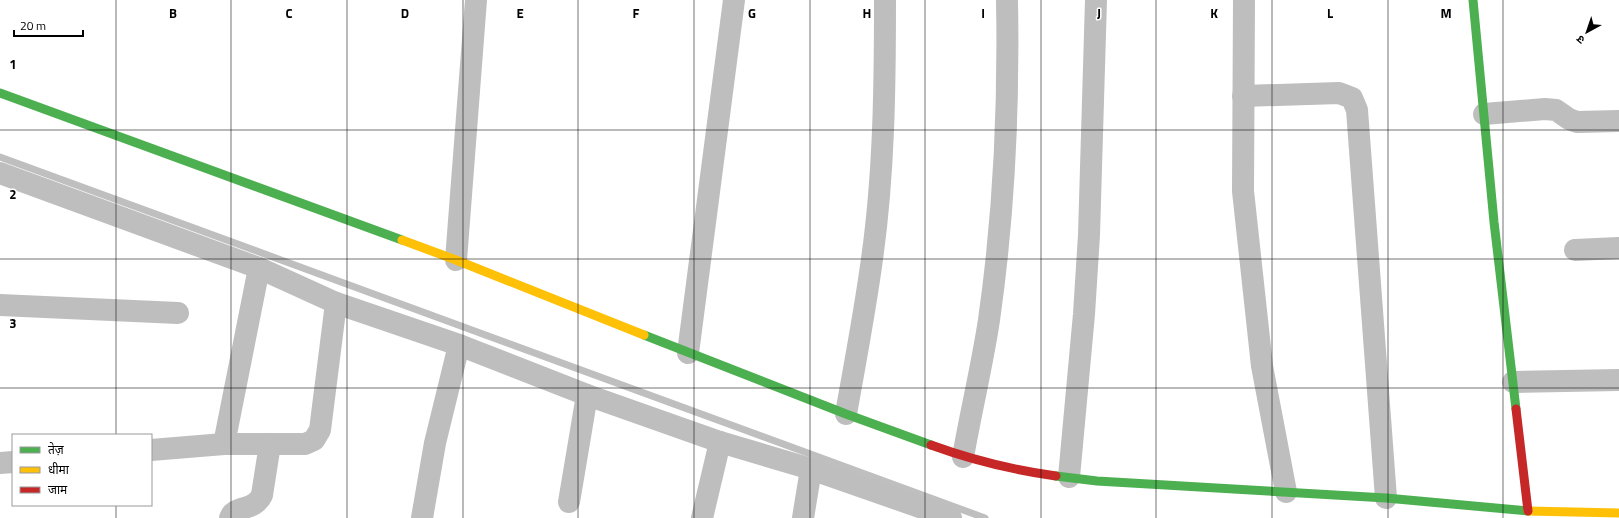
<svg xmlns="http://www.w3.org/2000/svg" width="1619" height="518" viewBox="0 0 1619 518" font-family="'Titillium Web','Noto Sans Devanagari',sans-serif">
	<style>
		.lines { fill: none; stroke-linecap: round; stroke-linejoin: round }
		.stream { stroke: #bfbfbf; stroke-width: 7 }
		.street { stroke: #bebebe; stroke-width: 22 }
		.fast { stroke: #4caf50; stroke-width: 9 }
		.slow { stroke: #ffc107; stroke-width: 9 }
		.jam { stroke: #c62828; stroke-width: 9 }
		.grid { fill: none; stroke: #000; stroke-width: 1; stroke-opacity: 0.55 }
		.grid-label { font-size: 13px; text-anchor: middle; font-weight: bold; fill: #000; stroke: #fff; stroke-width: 3; stroke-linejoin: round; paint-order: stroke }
	</style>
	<rect width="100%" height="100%" fill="#fff"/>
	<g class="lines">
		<path class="stream" d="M0,157L985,518"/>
		<g class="street">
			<path d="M1244,0L1243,191L1262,366L1286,492"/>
			<path d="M1243,96L1339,93L1352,98L1357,110L1386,498"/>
			<path d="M1484,114L1545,109L1556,110L1569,119L1577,122L1619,121"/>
			<path d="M0,173L259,268L336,303L459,345L587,395L720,442L811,469L951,518"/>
			<path d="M1575,250L1619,248"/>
			<path d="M456,260L476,0"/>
			<path d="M0,305L178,313"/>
			<path d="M688,353L734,0"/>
			<path d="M1513,382L1619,380"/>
			<path d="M846,414C855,363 865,311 872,259C884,174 885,87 885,0"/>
			<path d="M224,444L259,268"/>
			<path d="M151,450L224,444H305L314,440L320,430L336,303"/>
			<path d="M963,457C971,411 982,366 989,320C1004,215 1009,107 1007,0"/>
			<path d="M0,463L13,462"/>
			<path d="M1069,477L1084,314L1089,235L1096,0"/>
			<path d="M569,502L587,395"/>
			<path d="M230,518C234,505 254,512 262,495L270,444"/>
			<path d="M422,518L435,443L459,345"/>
			<path d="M702,518L720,442"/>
			<path d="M803,518L811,469"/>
		</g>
		<g class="fast">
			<path d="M1473,0L1494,222L1516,409"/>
			<path d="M0,93L402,240"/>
			<path d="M644,335L846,414L931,445"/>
			<path d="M1056,476L1097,481L1386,498L1528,511"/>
		</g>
		<g class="slow">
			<path d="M402,240L456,260L644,335"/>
			<path d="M1528,511L1619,513"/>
		</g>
		<g class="jam">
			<path d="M1516,409L1528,511"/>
			<path d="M931,445C972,460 1013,470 1056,476"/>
		</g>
	</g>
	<path class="grid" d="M116,0V435M231,0V518M347,0V518M463,0V518M578,0V518M694,0V518M810,0V518M925,0V518M1041,0V518M1156,0V518M1272,0V518M1388,0V518M1503,0V518M0,130H1619M0,259H1619M0,388H1619M116,505V518"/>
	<g class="grid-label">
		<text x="173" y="18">B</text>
		<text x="289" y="18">C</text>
		<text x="405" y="18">D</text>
		<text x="520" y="18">E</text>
		<text x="636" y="18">F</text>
		<text x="752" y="18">G</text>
		<text x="867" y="18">H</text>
		<text x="983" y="18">I</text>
		<text x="1099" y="18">J</text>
		<text x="1214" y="18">K</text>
		<text x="1330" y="18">L</text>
		<text x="1446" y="18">M</text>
		<text x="13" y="69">1</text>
		<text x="13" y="199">2</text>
		<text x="13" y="328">3</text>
	</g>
	<rect x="12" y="434" width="140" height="72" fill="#ffffff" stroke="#999999"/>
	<rect x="20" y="447" width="20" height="6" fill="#4caf50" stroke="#999999"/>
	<text x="48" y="454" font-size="12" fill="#000000">तेज़</text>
	<rect x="20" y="467" width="20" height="6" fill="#ffc107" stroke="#999999"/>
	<text x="48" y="474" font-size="12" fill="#000000">धीमा</text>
	<rect x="20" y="487" width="20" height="6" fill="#c62828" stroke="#999999"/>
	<text x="48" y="494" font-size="12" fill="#000000">जाम</text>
	<g transform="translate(1587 32) rotate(220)" stroke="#ffffff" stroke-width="3" paint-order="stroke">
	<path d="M0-3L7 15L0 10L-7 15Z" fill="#000000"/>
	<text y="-6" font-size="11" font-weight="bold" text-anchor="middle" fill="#000000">उ</text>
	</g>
	<path d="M14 30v6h69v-6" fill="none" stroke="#000000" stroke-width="2"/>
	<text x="20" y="30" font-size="12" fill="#000000" stroke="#ffffff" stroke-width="3" paint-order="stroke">20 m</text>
</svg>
